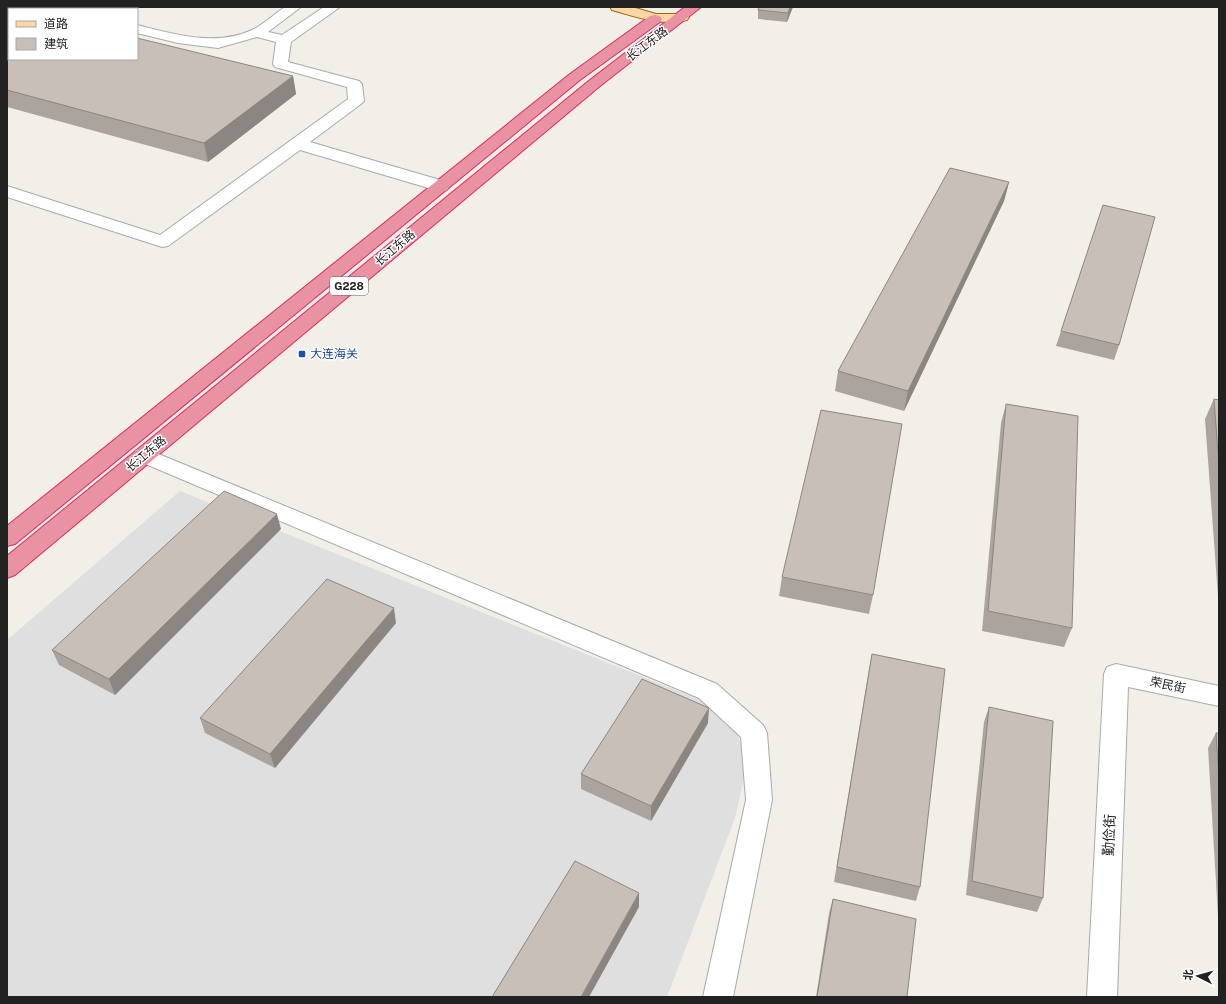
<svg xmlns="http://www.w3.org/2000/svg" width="1226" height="1004" viewBox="0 0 1226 1004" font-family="'Public Sans','Noto Sans SC',sans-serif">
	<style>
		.residential { fill: #e0dfdf }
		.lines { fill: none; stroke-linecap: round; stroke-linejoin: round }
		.minor-casing { stroke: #a9a9a9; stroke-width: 2 }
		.major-casing { stroke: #a06b00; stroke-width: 2 }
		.highway-casing { stroke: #dc2a67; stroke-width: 2 }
		.minor { fill: #fff; fill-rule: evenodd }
		.major { fill: #fcd6a4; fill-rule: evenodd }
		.highway { fill: #e892a2; fill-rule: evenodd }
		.wall { fill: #aba49e }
		.shaded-wall { fill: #8b8681 }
		.building { fill: #c7bfb8; stroke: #8b8681 }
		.transit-dot { fill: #1a4fb4; stroke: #fff; stroke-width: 1.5 }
		.labels { text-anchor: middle; stroke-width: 3; stroke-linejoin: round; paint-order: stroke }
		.shield { fill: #fff; stroke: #646464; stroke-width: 1 }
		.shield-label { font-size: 11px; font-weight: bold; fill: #222 }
		.street-label { font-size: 12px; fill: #222; stroke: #fff }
		.transit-label { font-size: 12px; fill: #164399; stroke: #fff; text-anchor: start }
		.near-street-label { font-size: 14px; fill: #222; stroke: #fff }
	</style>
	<rect width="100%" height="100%" fill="#f2efe9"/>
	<path class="residential" d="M180,491L708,703L736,729L747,765L735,818L667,997H7V640Z"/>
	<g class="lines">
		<g class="minor-casing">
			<g id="minor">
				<path d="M285,7H301L268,32L282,35L324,7H340L291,42L288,62L359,81L362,84L364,101L361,104L310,142L447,182L449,186L447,190L441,191L435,190L300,150L168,246L162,247L7,197V186L160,235L348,99L347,87L275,67L273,64L276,42L257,37L218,48L178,43L137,33V25C174,34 215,47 252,30C263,25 274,14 285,7Z"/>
				<path d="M144,448L717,684L763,725L767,733L772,800L733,997H703L746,800L741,737L699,698L136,460L133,455L136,450Z"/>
				<path d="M1116,664L1219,686V706L1128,687L1117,997H1087L1104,674L1107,667Z"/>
			</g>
		</g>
		<g class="major-casing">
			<path id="major" d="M610,7H632L656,14H687L689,17L687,20C661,26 637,17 612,10Z"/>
		</g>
		<g class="highway-casing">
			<g id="highway">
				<path d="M685,7H701L600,86L15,575L7,578V556L590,80Z"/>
				<path d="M655,15L660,16L662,19L660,22L580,80L15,544L7,546V526L570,74L650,16Z"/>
			</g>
		</g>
		<use href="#minor" class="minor"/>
		<use href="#major" class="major"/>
		<use href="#highway" class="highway"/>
	</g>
	<g class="wall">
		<path d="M759,7H793L787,22L758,19V10Z"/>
		<path d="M7,45L293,76L296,94L208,162L7,107Z"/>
		<path d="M1009,182L1004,201L904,411L835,391L838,371Z"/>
		<path d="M1061,331L1119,345L1114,360L1056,346Z"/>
		<path d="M1214,399L1219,400V610L1205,419Z"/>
		<path d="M1006,404L1072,628L1064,647L982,631L1001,423Z"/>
		<path d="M281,529L115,695L59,665L52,650Z"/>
		<path d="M782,577L873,595L869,614L779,596Z"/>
		<path d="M396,623L275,768L205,733L200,718Z"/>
		<path d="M872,654L920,887L916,901L834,882L869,669Z"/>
		<path d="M989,707L1043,898L1037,912L966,895L984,722Z"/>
		<path d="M708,723L651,821L581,789V774Z"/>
		<path d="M1216,733H1219V916H1218L1208,748Z"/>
		<path d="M833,899L907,997H816L829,913Z"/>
	</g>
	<g class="shaded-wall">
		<path d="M790,7H793L787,22L788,13Z"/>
		<path d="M293,76L296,94L208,162L204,143Z"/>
		<path d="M1009,182L1004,201L904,411L908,391Z"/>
		<path d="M277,514L281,529L115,695L109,679Z"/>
		<path d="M394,608L396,623L275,768L270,754Z"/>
		<path d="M709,708L708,723L651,821V806Z"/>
		<path d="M639,893V907L589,997H581Z"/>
	</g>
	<g class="building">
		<path d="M759,7H790L788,13L758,10Z"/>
		<path d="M137,38L293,76L204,143L7,90V45L9,44V59H137Z"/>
		<path d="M950,168L1009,182L908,391L838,371Z"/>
		<path d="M1103,205L1155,217L1119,345L1061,331Z"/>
		<path d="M1214,399L1219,400V467Z"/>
		<path d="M1006,404L1078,416L1072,628L988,611Z"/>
		<path d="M821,410L902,424L873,595L782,577Z"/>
		<path d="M224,491L277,514L109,679L52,650Z"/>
		<path d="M327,579L394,608L270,754L200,718Z"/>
		<path d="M872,654L945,669L920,887L837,867Z"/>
		<path d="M642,679L709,708L651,806L581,774Z"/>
		<path d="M989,707L1053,721L1043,898L972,881Z"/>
		<path d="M1216,733H1219V778Z"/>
		<path d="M575,861L639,893L581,997H492Z"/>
		<path d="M833,899L916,919L907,997H817Z"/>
	</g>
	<rect class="transit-dot" x="298" y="350" width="8" height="8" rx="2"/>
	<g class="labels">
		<rect class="shield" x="330" y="277" width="38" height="18" rx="3"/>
		<g class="shield-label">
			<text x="349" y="290">G228</text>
		</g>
		<g class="street-label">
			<text transform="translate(647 44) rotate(-37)" y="4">长江东路</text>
			<text transform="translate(395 248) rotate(-40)" y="4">长江东路</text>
			<text transform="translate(146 454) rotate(-40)" y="4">长江东路</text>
			<text transform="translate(1168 685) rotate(12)" y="4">荣民街</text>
		</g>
		<g class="transit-label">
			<text x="310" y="358">大连海关</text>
		</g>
		<g class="near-street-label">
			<text transform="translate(1109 835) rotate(-87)" y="5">勤俭街</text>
		</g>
	</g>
	<rect width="1226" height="1004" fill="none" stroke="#222222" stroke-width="16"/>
	<rect x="8" y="8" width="130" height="52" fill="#ffffff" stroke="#a7a7a7"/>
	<rect x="16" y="21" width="20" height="6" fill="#fcd6a4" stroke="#a7a7a7"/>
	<text x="44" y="28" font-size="12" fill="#222222">道路</text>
	<rect x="16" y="38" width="20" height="12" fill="#c7bfb8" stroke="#a7a7a7"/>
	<text x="44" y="48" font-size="12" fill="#222222">建筑</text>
	<g transform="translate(1198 976) rotate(276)" stroke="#ffffff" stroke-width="3" paint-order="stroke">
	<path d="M0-3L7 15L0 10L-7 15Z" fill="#222222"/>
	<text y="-6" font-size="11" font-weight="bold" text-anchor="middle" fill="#222222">北</text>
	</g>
</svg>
